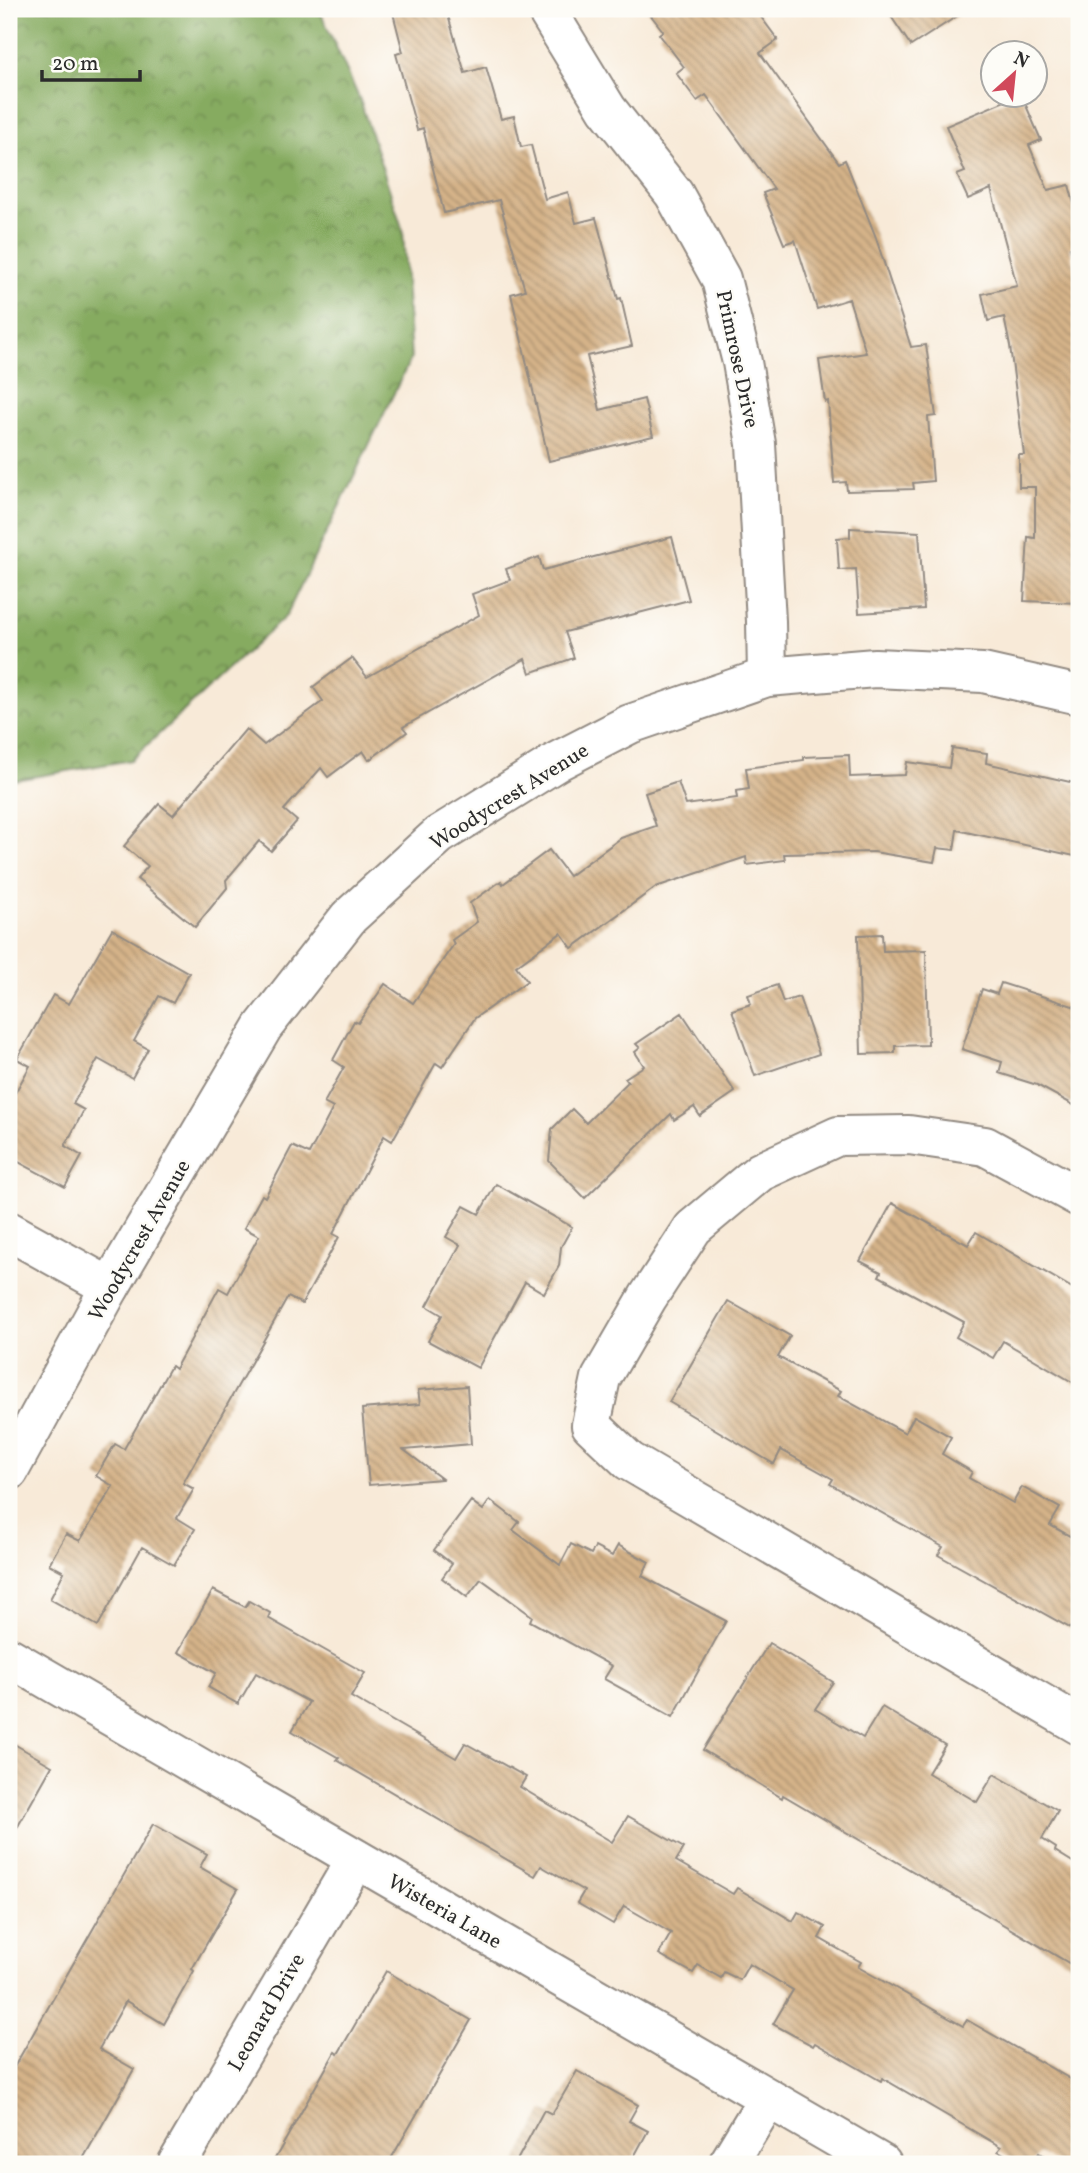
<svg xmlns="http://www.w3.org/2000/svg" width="1088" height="2173" viewBox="0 0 1088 2173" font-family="Vollkorn,serif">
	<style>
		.forest { fill: url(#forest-crowns); stroke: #586b46; stroke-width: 2 }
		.building { fill: url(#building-back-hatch) }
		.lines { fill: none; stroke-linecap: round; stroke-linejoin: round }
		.minor-casing { stroke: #928a82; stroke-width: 42 }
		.minor { stroke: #fff; stroke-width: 38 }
		.labels { text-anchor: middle; stroke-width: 5; stroke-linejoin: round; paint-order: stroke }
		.street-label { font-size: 21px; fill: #2b2b2b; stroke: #fdfcf7 }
	</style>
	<defs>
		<pattern id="forest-crowns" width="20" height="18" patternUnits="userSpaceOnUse" patternTransform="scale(1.75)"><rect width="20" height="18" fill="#86ab60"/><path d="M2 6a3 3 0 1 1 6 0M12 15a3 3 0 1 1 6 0" fill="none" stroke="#6e8b4f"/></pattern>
		<pattern id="building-back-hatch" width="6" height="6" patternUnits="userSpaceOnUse" patternTransform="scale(1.75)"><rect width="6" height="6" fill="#d5b389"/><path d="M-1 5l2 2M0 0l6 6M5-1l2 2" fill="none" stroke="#ad9270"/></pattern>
	</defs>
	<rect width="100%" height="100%" fill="#fdfcf7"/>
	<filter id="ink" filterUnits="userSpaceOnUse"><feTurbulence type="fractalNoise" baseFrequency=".0143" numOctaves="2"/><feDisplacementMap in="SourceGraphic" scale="14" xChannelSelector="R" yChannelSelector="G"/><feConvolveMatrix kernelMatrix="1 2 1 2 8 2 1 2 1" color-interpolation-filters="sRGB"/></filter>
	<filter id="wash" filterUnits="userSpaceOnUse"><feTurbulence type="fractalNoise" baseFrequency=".00686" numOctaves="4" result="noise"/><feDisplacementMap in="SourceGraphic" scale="28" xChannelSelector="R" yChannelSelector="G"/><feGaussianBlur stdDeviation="1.57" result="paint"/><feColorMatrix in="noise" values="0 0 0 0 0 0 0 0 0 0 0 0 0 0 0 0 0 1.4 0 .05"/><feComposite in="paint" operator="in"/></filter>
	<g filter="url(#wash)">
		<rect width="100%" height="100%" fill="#f8ead8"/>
		<path class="forest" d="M9,9H319L360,100L403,231L411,358L286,616L131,760L9,781Z"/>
		<g id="blocks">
			<g class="building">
				<path d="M392,9H446L465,73L486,67L501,119L514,116L521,147L531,145L545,199L568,192L576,223L596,218L618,299L621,298L632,346L587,356L600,410L644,399L653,436L549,461L511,294L525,290L499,200L444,213L423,128L417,130L396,54L403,52Z"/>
				<path d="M646,9H755L778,40L760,53L839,163L845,160L875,235L911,347L926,345L936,416L928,417L933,481L913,483L914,489L847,491L846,482L834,483L828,401L825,402L819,360L866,353L849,299L817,309L795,240L784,244L763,193L774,189L706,95L697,101L676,73L684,67L659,34L663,31Z"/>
				<path d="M886,9H968L911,46Z"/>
				<path d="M1021,94L1041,140L1029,145L1048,190L1069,185L1079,222V245L1070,248L1079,288V603L1024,601L1028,537L1035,538V487H1019V455H1024L1010,346L1004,317L988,321L982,294L1017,286L991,189L968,199L957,175L965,172L946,126Z"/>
				<path d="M850,528L919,532L924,609L859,613L856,569L839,570L837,538L850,537Z"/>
				<path d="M672,537L689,600L565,632L574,658L530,673L525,659L403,727L407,732L369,760L363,751L328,777L321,768L284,810L297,821L271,851L259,841L226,880L227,888L195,927L137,879L148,866L124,846L159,804L173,815L246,729L264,745L323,701L313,687L352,658L367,677L479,615L472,594L510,580L506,569L539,557L543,570Z"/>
				<path d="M952,748L987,753L986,763L1079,784V857L957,830L954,850L937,848L934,862L874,852L784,854L785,860L747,865L746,857L656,887L572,948L561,933L516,966L527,981L475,1018L442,1067L436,1063L392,1141L384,1136L333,1234L339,1237L302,1304L288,1297L183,1483L194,1489L177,1518L195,1529L174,1565L142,1547L98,1626L50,1599L64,1572L49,1564L66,1534L80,1541L113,1486L96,1476L115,1444L124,1449L171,1366L175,1369L219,1288L228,1293L259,1236L244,1228L262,1195L265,1197L292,1146L309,1154L333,1108L324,1103L344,1067L333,1060L354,1021L358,1023L385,984L413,1003L454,944L452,940L477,922L470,903L501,881L503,884L549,850L569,876L621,838L656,826L645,793L678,782L686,805L737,798L736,791L749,789L746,768L804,760V757L849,755L850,777L905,775L907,762L949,768Z"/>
				<path d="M112,929L189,973L173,1003L159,996L134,1041L148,1049L132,1078L98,1059L73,1104L84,1110L65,1146L82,1156L65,1187L9,1157V1104L30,1066L17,1059L53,995L69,1004Z"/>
				<path d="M882,934L883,951L926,950L928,1045L895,1046V1053L861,1054L858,935Z"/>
				<path d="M1001,983L1079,1008V1108L1037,1085L999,1073L1002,1062L962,1049L982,989L997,994Z"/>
				<path d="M777,985L783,1002L799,997L819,1054L755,1076L732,1010L751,1004L748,995Z"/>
				<path d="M682,1013L735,1092L700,1116L694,1107L674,1120L671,1114L585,1198L549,1161L552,1129L572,1109L586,1123L628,1082L625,1078L644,1066L635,1052L640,1048L636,1044Z"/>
				<path d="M496,1184L572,1227L561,1247L559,1266L544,1293L525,1282L478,1368L428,1341L442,1315L427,1306L460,1245L446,1237L464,1206L479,1214Z"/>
				<path d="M892,1203L968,1245L976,1232L1079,1292V1386L1003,1341L993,1358L956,1337L964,1322L879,1276L881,1272L860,1261Z"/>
				<path d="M728,1301L790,1336L778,1357L841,1391L838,1396L905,1433L914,1416L951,1437L942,1454L972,1472L969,1478L1013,1503L1022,1487L1060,1508L1050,1525L1079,1541V1633L938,1555L943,1547L830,1484L833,1479L781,1450L774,1464L669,1402Z"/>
				<path d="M467,1386L471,1444L404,1450L442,1479L369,1485L362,1409L420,1404L418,1390Z"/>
				<path d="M490,1500L519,1522L513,1530L560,1565L571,1544L591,1554L595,1547L612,1556L618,1545L649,1562L642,1576L726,1621L673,1717L604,1679L612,1666L530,1621L532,1616L481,1579L467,1597L442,1578L452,1564L434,1550L471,1501L483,1510Z"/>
				<path d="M213,1590L245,1607L249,1601L270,1613L268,1618L365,1673L351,1697L456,1758L465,1743L526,1777L520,1787L612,1842L628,1816L684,1848L676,1861L733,1894L737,1888L793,1921L798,1912L825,1927L819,1938L861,1962L858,1967L963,2026L967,2020L1079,2084V2149L1071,2164H1059L1039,2153L1032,2164H1022L998,2151L1001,2147L882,2078L881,2081L815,2043L813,2046L773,2024L793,1990L749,1964L740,1980L724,1972L721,1978L698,1965L693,1973L659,1954L671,1933L624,1906L613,1924L577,1903L584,1891L541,1866L535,1876L337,1760L339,1758L292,1731L309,1702L256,1673L238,1704L208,1687L216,1673L178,1652Z"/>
				<path d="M769,1643L833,1682L815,1709L863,1738L882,1707L945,1745L928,1773L977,1802L994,1774L1058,1811L1042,1839L1056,1848L1055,1851L1079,1866V1969L783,1795L782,1798L703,1750Z"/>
				<path d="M9,1741L52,1766L9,1842Z"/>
				<path d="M153,1824L207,1854L200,1867L238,1889L192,1969L194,1971L164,2024L126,2001L99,2049L134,2069L80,2164H9V2076Z"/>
				<path d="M386,1971L471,2020L388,2164H272L335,2052L338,2054Z"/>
				<path d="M577,2071L638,2105L629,2121L648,2131L630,2164H515L544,2110L552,2114Z"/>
			</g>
		</g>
	</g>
	<g filter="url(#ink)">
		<use href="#blocks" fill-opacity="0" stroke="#928a82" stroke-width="2"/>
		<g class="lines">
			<g class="minor-casing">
				<g id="minor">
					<path d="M546,9L607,109L674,194L721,279L742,362L756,444L766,621L767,677"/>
					<path d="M1079,1197L985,1146L909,1135L838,1136L760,1172L693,1228L648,1297L601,1378L591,1425L629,1461L1079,1725"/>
					<path d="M9,1231L110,1287"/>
					<path d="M9,1471L110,1287L263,1027L349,917L439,835L558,761L630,724L767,677L875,668L983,673L1079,695"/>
					<path d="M9,1657L882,2164"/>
					<path d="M177,2164L356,1859"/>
					<path d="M728,2164L768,2098"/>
				</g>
			</g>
			<use href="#minor" class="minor"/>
		</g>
	</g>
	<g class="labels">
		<g class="street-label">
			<text transform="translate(738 359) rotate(78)" y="7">Primrose Drive</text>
			<text transform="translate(509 796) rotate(-32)" y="7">Woodycrest Avenue</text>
			<text transform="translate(139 1240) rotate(-60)" y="7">Woodycrest Avenue</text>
			<text transform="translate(445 1911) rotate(30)" y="7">Wisteria Lane</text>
			<text transform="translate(266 2012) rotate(-60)" y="7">Leonard Drive</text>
		</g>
	</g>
	<rect width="1088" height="2173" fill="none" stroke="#fdfcf7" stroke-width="35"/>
	<g transform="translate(1014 74) rotate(27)"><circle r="33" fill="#fdfcf7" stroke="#a9a8a5" stroke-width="2"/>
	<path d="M0-5L12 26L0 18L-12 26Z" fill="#d1495b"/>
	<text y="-10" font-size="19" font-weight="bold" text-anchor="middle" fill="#2b2b2b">N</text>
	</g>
	<path d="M42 70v10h98v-10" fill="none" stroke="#2b2b2b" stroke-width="3.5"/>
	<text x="52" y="70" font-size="21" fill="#2b2b2b" stroke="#fdfcf7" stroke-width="5" paint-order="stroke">20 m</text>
</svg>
